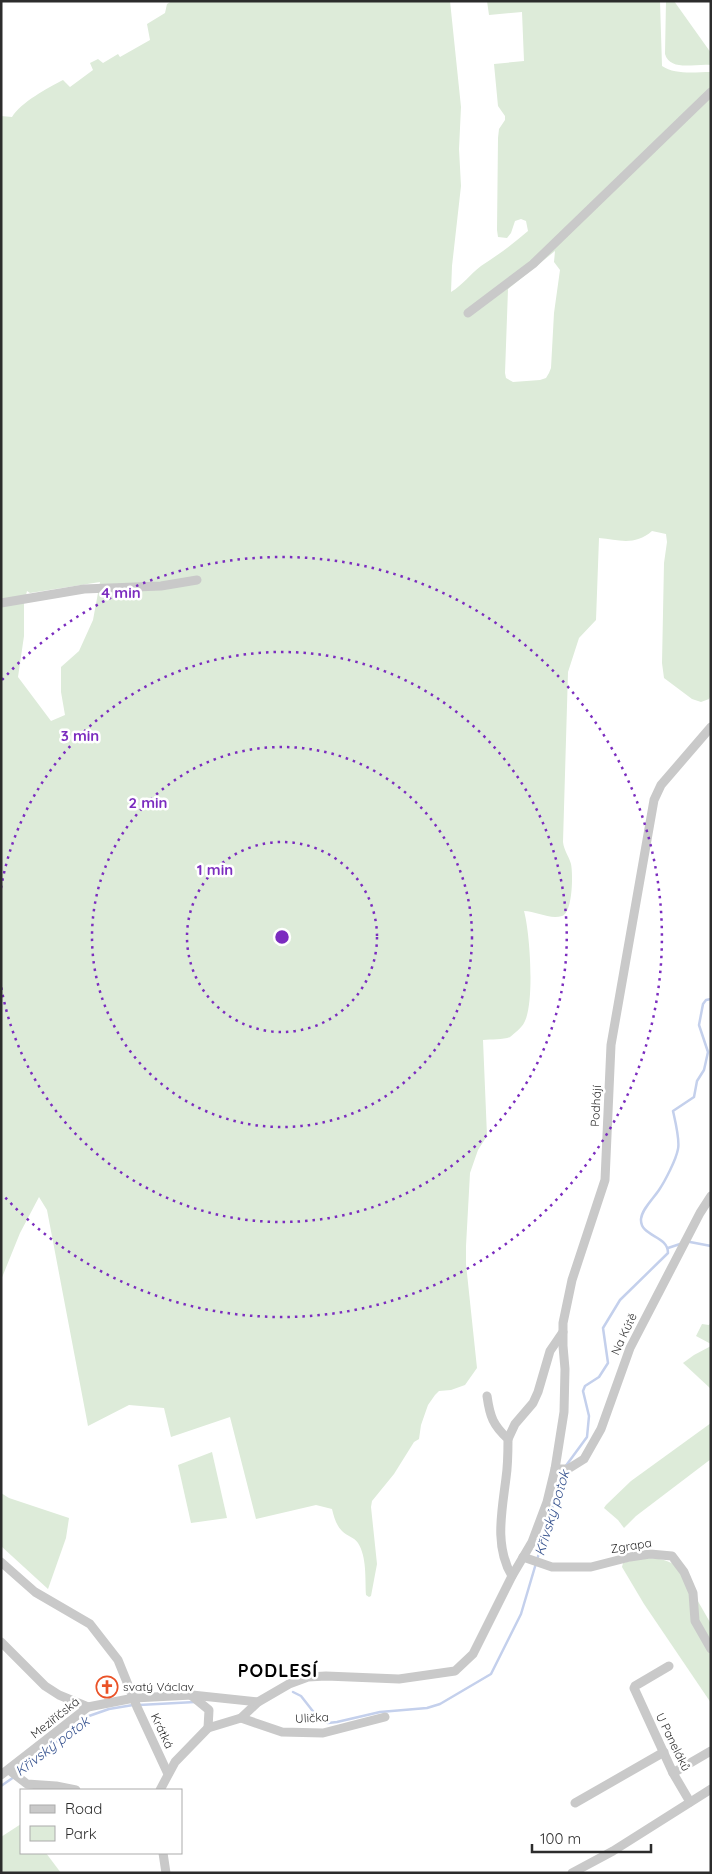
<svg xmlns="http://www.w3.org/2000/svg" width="712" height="1874" viewBox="0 0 712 1874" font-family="Quicksand,sans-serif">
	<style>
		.green { fill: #ddebd9; fill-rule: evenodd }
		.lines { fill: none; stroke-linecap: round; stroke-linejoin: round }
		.stream { stroke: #c4d0ec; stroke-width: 2.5 }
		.minor { stroke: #c9c9c9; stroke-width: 9 }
		.ring { fill: none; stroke: #7b2cbf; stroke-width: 2.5; stroke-dasharray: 2.5 5 }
		.labels { text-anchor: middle; stroke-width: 5; stroke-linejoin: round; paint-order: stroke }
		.street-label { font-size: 12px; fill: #2c2c2c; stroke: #fff }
		.poi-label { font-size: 12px; fill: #2c2c2c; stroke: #fff; text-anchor: start }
		.water-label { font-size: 14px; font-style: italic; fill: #385490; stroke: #fff }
		.district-label { font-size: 18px; font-weight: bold; letter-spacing: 1px; fill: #000; stroke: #fff }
		.centre { fill: #7b2cbf; stroke: #fff; stroke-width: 2.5 }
		.ring-label { font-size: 15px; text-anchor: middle; font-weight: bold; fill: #7b2cbf; stroke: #fff; stroke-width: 5; stroke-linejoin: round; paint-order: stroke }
	</style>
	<rect width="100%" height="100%" fill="#fff"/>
	<g class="green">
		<path d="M172,1H450L461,107L459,149L461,186L452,266L451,292C463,285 470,274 481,266C498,255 513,244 528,231L526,221L521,219L515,221L511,233L507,238L498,237L497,230L498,138L499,129L505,120V116L498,106L494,64L524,61L522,12L489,15L487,1H660L662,66C675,75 695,72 711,72V695L709,699L701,702L692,699L664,678L662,663L664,563L667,542L666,534L652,531C635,546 619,540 599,538L596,620L579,638L568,672L563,842C564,851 569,856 571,864C573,873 573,912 562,916C550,920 536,911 524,911C530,932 535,1004 524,1023C522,1027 514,1034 510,1037C503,1040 491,1039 483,1040L487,1136L478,1150L470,1173L466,1246V1264L477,1368L465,1385L451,1390L439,1391L435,1395L428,1405L421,1425L419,1439L414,1442L394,1474L372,1501L371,1507L377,1564L371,1596L369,1597L366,1595C365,1579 367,1557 358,1543C354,1537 347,1536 342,1531C336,1525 334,1517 332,1509L316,1505L256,1519L230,1417L171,1437L164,1408L129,1405L88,1426L47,1210L39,1197L20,1233L1,1280V116L12,117C21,102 48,88 63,80L70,87L93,70L90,63L98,59L103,63L118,54L120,57L150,40L147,24L165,13L167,4ZM555,251L554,262L560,270L554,313L551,368L549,373L546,378L540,380L513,382L506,378L505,373L508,289ZM100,582L93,620L79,651L61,667V692L65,715L51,721L18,677L24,636V604L27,591L30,593Z"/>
		<path d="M666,1H674L711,53V65C696,63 670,72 665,54Z"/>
		<path d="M711,1322V1344L696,1336L702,1324L709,1325Z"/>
		<path d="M711,1346V1389L683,1363L694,1355Z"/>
		<path d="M711,1423V1459L636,1516L624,1528L618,1520L604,1508L606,1505L631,1481Z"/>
		<path d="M212,1452L227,1518L191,1523L178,1465Z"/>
		<path d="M1,1493L9,1498L69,1518L66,1538L48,1589L1,1546Z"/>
		<path d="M641,1558C656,1558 669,1558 680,1570L711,1624V1703L644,1604L622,1567L623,1563Z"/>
		<path d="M21,1824V1853H46L61,1873H1V1837Z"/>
	</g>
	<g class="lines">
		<g class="stream">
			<path d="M690,1242L711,1246"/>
			<path d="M668,1248L680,1244"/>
			<path d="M565,1467L587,1437L589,1416L583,1391L585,1386L599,1377L608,1363L603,1328L620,1300L668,1253C668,1235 640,1237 641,1219C642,1209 653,1199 659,1190C665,1181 676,1160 678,1149C680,1140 675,1120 673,1111L694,1097L697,1081L704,1070L708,1052L699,1025L703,1004L706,1000L711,999"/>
			<path d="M293,1692L301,1696L319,1719L328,1723L337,1722L380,1712L427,1708L440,1704L491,1674L521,1614L563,1472"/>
			<path d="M139,1705L195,1702"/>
			<path d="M18,1773L89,1716L109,1709L133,1705"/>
			<path d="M1,1786L14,1777"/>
		</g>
		<g class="minor">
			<path d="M468,313L533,264L711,92"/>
			<path d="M1,603L84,589L161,586L197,580"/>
			<path d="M487,1396C490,1417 493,1425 508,1439C508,1452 508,1465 506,1478C502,1511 494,1546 512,1576"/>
			<path d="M508,1439L515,1424L533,1403L538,1392L550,1351L563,1332"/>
			<path d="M555,1469H568L584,1459L601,1429L630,1348L700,1213L711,1196"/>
			<path d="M523,1557L552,1567H591L630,1557L650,1554L672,1556L684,1572L693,1593L695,1621L711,1649"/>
			<path d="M1,1562L35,1592L90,1624L118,1660L137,1707L168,1774"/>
			<path d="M1,1642L45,1686L59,1695L88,1707"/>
			<path d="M669,1666L635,1686L634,1688L673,1773L690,1802"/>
			<path d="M192,1696L209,1710L208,1728"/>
			<path d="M241,1718L282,1732L323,1733L385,1717"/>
			<path d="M208,1728L241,1718L258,1702L289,1684L308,1677L326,1676L399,1679L455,1671L473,1654L512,1576L532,1542L547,1502L555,1469L564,1412L565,1369L563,1346V1323L572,1280L605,1180L611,1045L654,800L661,785L711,727"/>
			<path d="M9,1770L27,1784L56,1786L76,1790"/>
			<path d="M673,1773L711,1751"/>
			<path d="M1,1775L88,1707L134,1698L192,1695L258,1702"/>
			<path d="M160,1790L175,1762L208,1728"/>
			<path d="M575,1803L664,1752"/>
			<path d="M163,1853L166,1873"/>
			<path d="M572,1873L613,1851L711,1789"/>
		</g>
	</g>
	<g class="ring">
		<circle cx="282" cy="937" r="95"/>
		<circle cx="282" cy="937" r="190"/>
		<path d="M1 888A285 285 0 1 1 1 986"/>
		<path d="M2 680A380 380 0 1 1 2 1194"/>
	</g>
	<defs>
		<g id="church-ring" transform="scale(1.125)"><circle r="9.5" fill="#fff" stroke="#ea5227" stroke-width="1.5"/><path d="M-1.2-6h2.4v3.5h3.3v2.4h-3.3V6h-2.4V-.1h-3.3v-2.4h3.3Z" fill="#ea5227"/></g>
	</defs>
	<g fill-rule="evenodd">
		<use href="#church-ring" x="107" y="1687"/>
	</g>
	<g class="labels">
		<g class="street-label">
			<text transform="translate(596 1106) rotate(-87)" y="4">Podhájí</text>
			<text transform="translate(624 1334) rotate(-65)" y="4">Na Kútě</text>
			<text transform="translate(631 1546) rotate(-9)" y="4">Zgrapa</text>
			<text transform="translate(55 1718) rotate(-38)" y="4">Meziříčská</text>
			<text transform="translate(312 1718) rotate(-3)" y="4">Ulička</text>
			<text transform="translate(162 1731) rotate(65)" y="4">Krátká</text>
			<text transform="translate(673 1742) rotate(64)" y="4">U Paneláků</text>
		</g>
		<g class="poi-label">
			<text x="123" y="1691">svatý Václav</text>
		</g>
		<g class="water-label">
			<text transform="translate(552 1513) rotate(-73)" y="5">Křivský potok</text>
			<text transform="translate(52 1746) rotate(-37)" y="5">Křivský potok</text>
		</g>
		<g class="district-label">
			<text x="278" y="1677">PODLESÍ</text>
		</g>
	</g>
	<circle cx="282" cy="937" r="8" class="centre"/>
	<g class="ring-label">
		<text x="121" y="598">4 min</text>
		<text x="80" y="741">3 min</text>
		<text x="148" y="808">2 min</text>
		<text x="215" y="875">1 min</text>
	</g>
	<rect width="712" height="1874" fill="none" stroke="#2c2c2c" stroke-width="5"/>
	<rect x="20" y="1789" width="162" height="65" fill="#ffffff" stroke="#ababab"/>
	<rect x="30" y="1805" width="25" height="8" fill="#c9c9c9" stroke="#ababab"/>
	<text x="65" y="1814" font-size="15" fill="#2c2c2c">Road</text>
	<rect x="30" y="1826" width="25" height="15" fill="#ddebd9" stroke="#ababab"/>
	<text x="65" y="1839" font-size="15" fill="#2c2c2c">Park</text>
	<path d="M532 1844v8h119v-8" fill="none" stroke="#2c2c2c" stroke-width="2.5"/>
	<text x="540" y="1844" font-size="15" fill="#2c2c2c" stroke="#ffffff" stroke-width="4" paint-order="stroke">100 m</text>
</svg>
